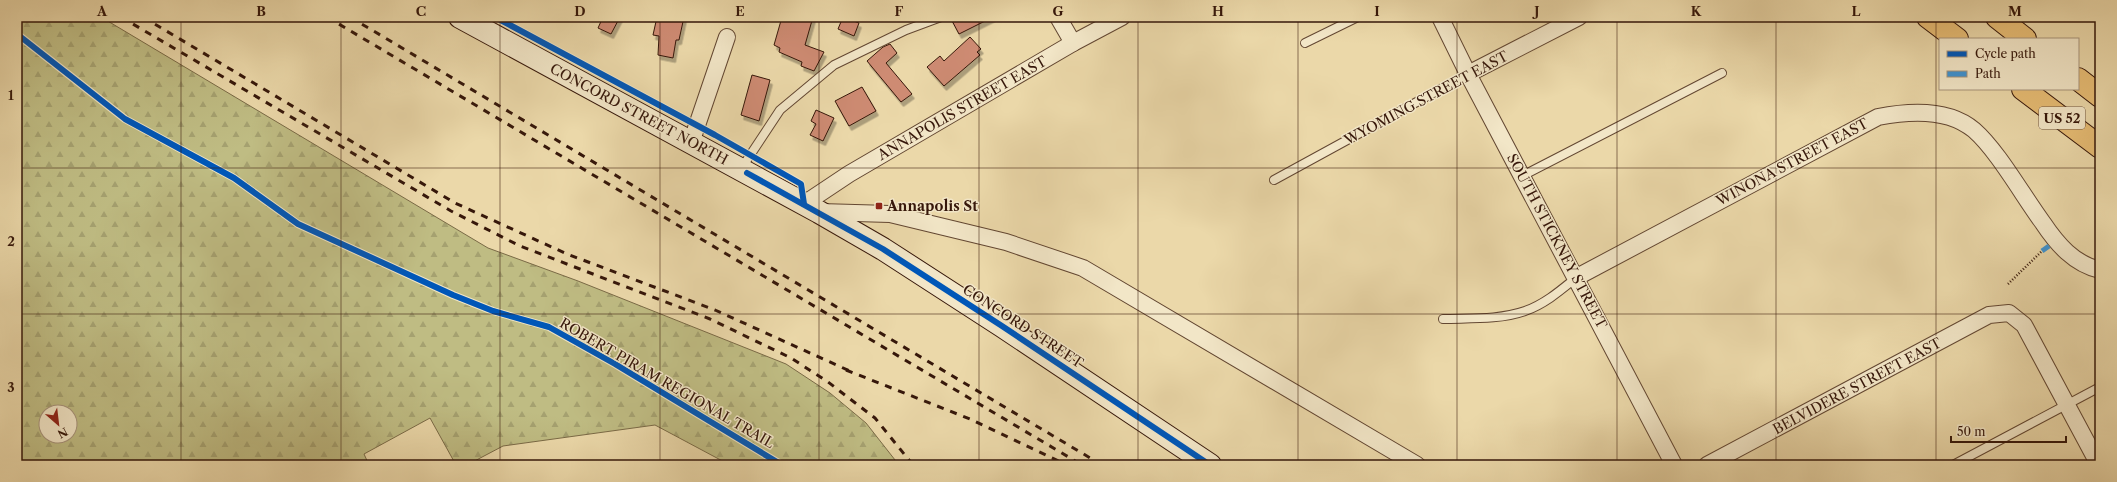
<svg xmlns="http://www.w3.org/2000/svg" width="2117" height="482" viewBox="0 0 2117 482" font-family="'Libre Caslon Text',serif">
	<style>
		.forest { fill: url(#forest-firs); stroke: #7a6a46; fill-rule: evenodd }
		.building { fill: #ce8b73; stroke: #36170a; filter: url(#shadow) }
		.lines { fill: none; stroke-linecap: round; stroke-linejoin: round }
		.lane-casing { stroke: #634732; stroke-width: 10 }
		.street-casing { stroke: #634732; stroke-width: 18 }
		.secondary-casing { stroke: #36170a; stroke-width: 24 }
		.highway-casing { stroke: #36170a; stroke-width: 24 }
		.path { stroke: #36170a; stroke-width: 2.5; stroke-dasharray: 1 2; stroke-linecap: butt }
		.lane { stroke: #f2e6c7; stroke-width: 8 }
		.street { stroke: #f2e6c7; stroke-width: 16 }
		.secondary { stroke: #f2e6c7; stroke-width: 22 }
		.highway { stroke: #e6bc74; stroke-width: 22 }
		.rail { stroke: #36170a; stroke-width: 3; stroke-dasharray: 7 7; stroke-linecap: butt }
		.quiet { stroke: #3e93d2; stroke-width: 5; stroke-dasharray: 10 5; stroke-linecap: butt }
		.cycleway-casing { stroke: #f2e6c7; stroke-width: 8 }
		.cycleway { stroke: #0057b8; stroke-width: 6 }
		.grid { fill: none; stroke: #36170a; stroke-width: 1; stroke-opacity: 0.55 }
		.poi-dot { fill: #8f2418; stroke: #f2e6c7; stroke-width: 1.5 }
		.labels { text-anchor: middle; stroke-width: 3; stroke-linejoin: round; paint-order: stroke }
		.shield { fill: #f2e6c7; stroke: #6e5543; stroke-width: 1 }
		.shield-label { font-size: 13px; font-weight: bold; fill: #36170a }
		.street-label { font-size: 14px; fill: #36170a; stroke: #f2e6c7 }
		.poi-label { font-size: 14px; font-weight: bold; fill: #36170a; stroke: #f2e6c7; text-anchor: start }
		.neatline { fill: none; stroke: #36170a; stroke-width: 1.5 }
		.grid-label { font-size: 13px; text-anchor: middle; font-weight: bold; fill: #36170a }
	</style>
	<defs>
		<pattern id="forest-firs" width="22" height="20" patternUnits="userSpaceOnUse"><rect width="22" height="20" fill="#bfbc83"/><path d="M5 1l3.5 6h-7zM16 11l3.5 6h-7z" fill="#a5a170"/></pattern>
		<filter id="shadow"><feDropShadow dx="2.5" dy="4.5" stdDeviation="0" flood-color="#0004"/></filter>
	</defs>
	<rect width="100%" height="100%" fill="#ebd8a9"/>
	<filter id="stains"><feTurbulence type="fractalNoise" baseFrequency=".005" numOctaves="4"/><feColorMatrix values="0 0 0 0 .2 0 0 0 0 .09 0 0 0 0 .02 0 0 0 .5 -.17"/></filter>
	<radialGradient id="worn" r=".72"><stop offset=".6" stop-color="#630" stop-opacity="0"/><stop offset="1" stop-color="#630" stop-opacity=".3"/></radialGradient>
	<path class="forest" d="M17,17H101L488,248L578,281L786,364L830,393L866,423L899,465H730L655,425L503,446L467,465H456L430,418L364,454L369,465H17ZM46,412H70V436H46Z"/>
	<g class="building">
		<path d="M603,17H620L611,34L598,28Z"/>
		<path d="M657,17H684L679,40H676L673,58L658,55L659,36L653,35Z"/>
		<path d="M782,17H813L805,45L824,52L814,71L801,66L802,62L779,52L780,48L774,45Z"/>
		<path d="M843,17L859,23L854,36L838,29Z"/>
		<path d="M950,17H993L959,34Z"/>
		<path d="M970,37L981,49L977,52L980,55L944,86L927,67L940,56L944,61Z"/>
		<path d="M890,44L897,53L886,63L912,94L901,102L867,61L883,47Z"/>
		<path d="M752,75L770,80L759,121L741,115Z"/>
		<path d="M862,87L876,111L849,126L835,101Z"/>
		<path d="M816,110L834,118L823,141L810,135L816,124L811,121Z"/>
	</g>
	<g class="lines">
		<g class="lane-casing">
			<g id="lane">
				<path d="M1305,43L1358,17"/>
				<path d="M741,169L780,110L834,65L906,30L941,17"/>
				<path d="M1522,176L1722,73"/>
				<path d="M1274,180L1468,74"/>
				<path d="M1443,319C1470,318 1499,320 1525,311C1545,304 1561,290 1577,277"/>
				<path d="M1953,465L2100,387"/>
			</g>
		</g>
		<g class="street-casing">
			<g id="street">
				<path d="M1058,17L1073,43"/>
				<path d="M1440,17L1468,74L1674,465"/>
				<path d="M1468,74L1579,17"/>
				<path d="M691,143L727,37"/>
				<path d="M804,204L849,174L1073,43L1122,17"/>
				<path d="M820,212L890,214L1006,242L1083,268L1417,465"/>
				<path d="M1577,277L1878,117C1908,111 1948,108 1974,130C1998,151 2023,196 2043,223C2057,244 2074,264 2100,270"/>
				<path d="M1707,465L1989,315L2009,313L2024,325L2099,465"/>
			</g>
		</g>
		<g class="secondary-casing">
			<path id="secondary" d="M460,17L819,212L883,249L1002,326L1210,465"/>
		</g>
		<g class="highway-casing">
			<g id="highway">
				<path d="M1928,17L1957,39"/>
				<path d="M1997,17L2025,39"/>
				<path d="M2078,79L2100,96"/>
				<path d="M2023,89L2100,147"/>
			</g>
		</g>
		<path class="path" d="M2008,284L2042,251"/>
		<use href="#lane" class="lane"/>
		<use href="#street" class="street"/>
		<use href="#secondary" class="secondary"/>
		<use href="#highway" class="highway"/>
		<g class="rail">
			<path d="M121,17L451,211L520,246L710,319L791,358L828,382L875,418L913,465"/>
			<path d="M143,17L455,203L567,254L715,310L852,372"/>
			<path d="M327,17L1082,465"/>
			<path d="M350,17L1102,465"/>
			<path d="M846,370L970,419L1067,465"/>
		</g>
		<path class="quiet" d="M2042,251L2049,246"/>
		<g class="cycleway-casing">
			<g id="cycleway">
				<path d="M495,17L715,135L801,184L804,204"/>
				<path d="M17,34L125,119L234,178L298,224L453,295L493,311L549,327L615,364L782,465"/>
				<path d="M747,173L883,249L1002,326L1210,465"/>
			</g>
		</g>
		<use href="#cycleway" class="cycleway"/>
	</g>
	<path class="grid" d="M181,17V465M341,17V465M500,17V465M660,17V465M819,17V465M979,17V465M1138,17V465M1298,17V465M1457,17V465M1617,17V465M1776,17V465M1936,17V465M17,168H2100M17,314H2100"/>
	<rect class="poi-dot" x="875" y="202" width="8" height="8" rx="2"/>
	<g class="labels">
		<rect class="shield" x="2039" y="107" width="46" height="22" rx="3"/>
		<g class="shield-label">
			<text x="2062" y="123">US 52</text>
		</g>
		<g class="street-label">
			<text transform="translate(1426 98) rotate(-28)" y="5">WYOMING STREET EAST</text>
			<text transform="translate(962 108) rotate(-30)" y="5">ANNAPOLIS STREET EAST</text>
			<text transform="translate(639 114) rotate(28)" y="5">CONCORD STREET NORTH</text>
			<text transform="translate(1792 162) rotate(-28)" y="5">WINONA STREET EAST</text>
			<text transform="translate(1557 241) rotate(62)" y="5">SOUTH STICKNEY STREET</text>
			<text transform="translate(1023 326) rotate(33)" y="5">CONCORD STREET</text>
			<text transform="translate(667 383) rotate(30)" y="5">ROBERT PIRAM REGIONAL TRAIL</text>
			<text transform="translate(1857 386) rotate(-28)" y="5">BELVIDERE STREET EAST</text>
		</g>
		<g class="poi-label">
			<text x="887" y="211">Annapolis St</text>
		</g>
	</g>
	<rect width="2117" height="482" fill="none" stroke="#ebd8a9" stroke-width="44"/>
	<rect x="1939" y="38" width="140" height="52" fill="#f2e6c7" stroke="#a7937b"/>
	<rect x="1947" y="51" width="20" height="6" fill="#0057b8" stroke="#a7937b"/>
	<text x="1975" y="58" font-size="12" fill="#36170a">Cycle path</text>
	<rect x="1947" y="71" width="20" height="6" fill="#3e93d2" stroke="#a7937b"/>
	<text x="1975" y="78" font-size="12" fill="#36170a">Path</text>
	<g transform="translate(58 424) rotate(152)"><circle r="19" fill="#f2e6c7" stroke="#a7937b"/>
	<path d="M0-3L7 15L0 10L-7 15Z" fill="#8f2418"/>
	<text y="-6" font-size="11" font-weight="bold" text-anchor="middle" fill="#36170a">N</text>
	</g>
	<path d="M1951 436v6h115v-6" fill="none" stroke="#36170a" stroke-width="2"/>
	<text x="1957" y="436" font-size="12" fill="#36170a" stroke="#f2e6c7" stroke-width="3" paint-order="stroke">50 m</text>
	<rect x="22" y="22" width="2073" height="438" class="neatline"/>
	<g class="grid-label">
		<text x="102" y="16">A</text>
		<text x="261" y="16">B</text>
		<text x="421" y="16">C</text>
		<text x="580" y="16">D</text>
		<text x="740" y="16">E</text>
		<text x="899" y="16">F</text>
		<text x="1058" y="16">G</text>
		<text x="1218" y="16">H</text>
		<text x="1377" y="16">I</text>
		<text x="1537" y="16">J</text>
		<text x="1696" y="16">K</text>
		<text x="1856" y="16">L</text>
		<text x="2015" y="16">M</text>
		<text x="11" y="100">1</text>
		<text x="11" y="246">2</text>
		<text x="11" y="392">3</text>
	</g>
	<rect width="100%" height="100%" filter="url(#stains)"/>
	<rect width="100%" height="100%" fill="url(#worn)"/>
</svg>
